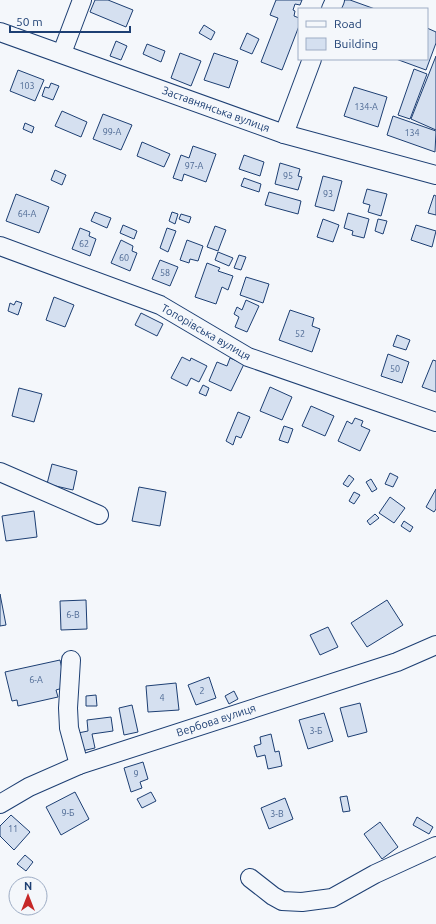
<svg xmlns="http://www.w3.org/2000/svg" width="436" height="924" viewBox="0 0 436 924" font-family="Ubuntu,sans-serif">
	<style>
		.building { fill: #d5e0f0; stroke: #1d3f73 }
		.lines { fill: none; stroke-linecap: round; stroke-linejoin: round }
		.minor-casing { stroke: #1d3f73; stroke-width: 20 }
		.minor { stroke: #f4f7fb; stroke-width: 18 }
		.labels { text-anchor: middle; stroke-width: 3; stroke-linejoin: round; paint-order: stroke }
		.number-label { font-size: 9px; fill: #4b6792 }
		.street-label { font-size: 11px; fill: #1d3f73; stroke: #f4f7fb }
	</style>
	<rect width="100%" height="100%" fill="#f4f7fb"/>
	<g class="building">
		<path d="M95,0H108L133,10L126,27L90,12Z"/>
		<path d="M276,0H302L300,5L295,4L293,10L295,11L294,16L299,18V26L282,70L261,62L278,18L270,15Z"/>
		<path d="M343,0H350L375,9H339Z"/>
		<path d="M204,25L215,32L211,40L199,33Z"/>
		<path d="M427,28L436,32V43L426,70L396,59H427Z"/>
		<path d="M247,33L259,39L252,54L240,49Z"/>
		<path d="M116,41L127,46L121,60L110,56Z"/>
		<path d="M147,44L165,51L161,62L143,54Z"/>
		<path d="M180,53L201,61L191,86L171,78Z"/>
		<path d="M214,53L238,61L229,88L204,80Z"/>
		<path d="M436,56V130L411,119Z"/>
		<path d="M414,69L427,74L410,119L398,115Z"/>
		<path d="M18,70L44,80L35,101L10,91Z"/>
		<path d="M51,83L59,86L53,100L42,96L45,87L49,88Z"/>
		<path d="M354,87L387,97L378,127L344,116Z"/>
		<path d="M62,111L87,122L81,137L55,126Z"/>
		<path d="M103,114L132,125L121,150L93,139Z"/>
		<path d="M393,116L436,131L435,152L387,135Z"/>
		<path d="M25,123L34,127L32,133L23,129Z"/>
		<path d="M142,142L170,154L164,167L137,156Z"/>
		<path d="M193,146L216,154L206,182L184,174L182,181L173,178L181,155L189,158Z"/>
		<path d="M244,155L264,162L260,176L239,169Z"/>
		<path d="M280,163L300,169L298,176L302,177L298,190L275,184Z"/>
		<path d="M55,170L66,175L62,185L51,180Z"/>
		<path d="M323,176L342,181L334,211L315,206Z"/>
		<path d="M244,178L261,184L259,192L241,186Z"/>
		<path d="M367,189L387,194L381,216L368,212L370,205L363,203Z"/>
		<path d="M269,192L301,201L298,214L265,205Z"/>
		<path d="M16,194L49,207L39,233L6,221Z"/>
		<path d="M434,195L436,196V215L428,213Z"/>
		<path d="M95,212L111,218L107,228L91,221Z"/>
		<path d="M172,212L178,214L175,224L169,221Z"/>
		<path d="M348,213L369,219L364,238L352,235L353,231L344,228Z"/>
		<path d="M181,214L191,217L189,223L179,219Z"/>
		<path d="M323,219L339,225L333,242L317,237Z"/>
		<path d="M378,219L387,221L383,234L375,231Z"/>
		<path d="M123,225L137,231L134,239L120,233Z"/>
		<path d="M416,225L436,231L432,247L411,240Z"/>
		<path d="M215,226L226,230L218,251L207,247Z"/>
		<path d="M80,228L90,232L89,236L96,239L90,256L72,249Z"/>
		<path d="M167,228L176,231L168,252L160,248Z"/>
		<path d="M121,240L133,246L132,251L137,253L130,271L111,263Z"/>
		<path d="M187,240L203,246L198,261L190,259L189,263L180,260Z"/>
		<path d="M218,252L233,258L229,266L215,260Z"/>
		<path d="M239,255L246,257L241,270L234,268Z"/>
		<path d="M160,260L178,267L170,286L152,279Z"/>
		<path d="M207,263L220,268L218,271L233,276L228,290L222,287L216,304L195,297Z"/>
		<path d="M246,277L269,284L263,303L240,295Z"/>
		<path d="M54,297L74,305L65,327L46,320Z"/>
		<path d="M246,300L259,306L247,332L235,327L239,317L234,314L237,307L242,310Z"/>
		<path d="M16,301L22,303L18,315L8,311L10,303L14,305Z"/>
		<path d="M290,310L314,318L312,326L320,329L312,352L279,340Z"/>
		<path d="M141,313L163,324L157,336L135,325Z"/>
		<path d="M397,335L410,340L406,350L393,346Z"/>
		<path d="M388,354L409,362L402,383L381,376Z"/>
		<path d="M182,357L190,361L191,358L207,366L199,382L191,378L187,386L171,378Z"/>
		<path d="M230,358L244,364L231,391L209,381L217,362L227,366Z"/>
		<path d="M433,360L436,361V392L422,387Z"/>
		<path d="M203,385L209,388L206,396L199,393Z"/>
		<path d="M270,387L292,397L282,420L260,411Z"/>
		<path d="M19,388L42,394L34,422L12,416Z"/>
		<path d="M311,406L334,416L325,436L302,426Z"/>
		<path d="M238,412L250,417L241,438L236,436L233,445L226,441Z"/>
		<path d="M355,418L363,421L361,426L370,430L360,451L338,441L347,421L352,424Z"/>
		<path d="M284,426L293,429L288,443L279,440Z"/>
		<path d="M52,464L77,471L73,490L47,484Z"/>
		<path d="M390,473L398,477L393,487L385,484Z"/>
		<path d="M349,475L354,479L348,487L343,484Z"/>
		<path d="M371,479L377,489L372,492L366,482Z"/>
		<path d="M139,487L166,492L160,526L132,521Z"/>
		<path d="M436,489V509L434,512L426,507Z"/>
		<path d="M354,492L360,495L354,504L349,501Z"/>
		<path d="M390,497L405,508L394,523L379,513Z"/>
		<path d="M34,511L37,537L6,541L2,516Z"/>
		<path d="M375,514L379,518L370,525L367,521Z"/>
		<path d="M404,521L413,527L410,532L401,526Z"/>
		<path d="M0,594L6,625L0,626Z"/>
		<path d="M86,600L87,629L61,630L60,601Z"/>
		<path d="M387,600L403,625L367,647L351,623Z"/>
		<path d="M328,627L338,647L320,655L310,635Z"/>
		<path d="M60,660L66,687L56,690L58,697L18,706L17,700L12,701L5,672Z"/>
		<path d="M209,677L216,698L196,705L188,685Z"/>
		<path d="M176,683L179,710L148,712L146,686Z"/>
		<path d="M234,691L238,699L229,704L225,696Z"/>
		<path d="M96,695L97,706H86V696Z"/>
		<path d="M360,703L367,732L348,737L340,708Z"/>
		<path d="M132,705L138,732L124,735L119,708Z"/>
		<path d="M324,713L333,741L308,749L299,720Z"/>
		<path d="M111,717L113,731L92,734L95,748L82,751L78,733L88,731L87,720Z"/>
		<path d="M271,734L275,752L279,751L282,766L268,769L265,755L257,757L254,746L261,744L260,737Z"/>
		<path d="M143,762L148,779L140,782L142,788L131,792L124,768Z"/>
		<path d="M75,792L89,819L61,835L46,807Z"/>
		<path d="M151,792L156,801L142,808L137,799Z"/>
		<path d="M347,796L350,811L343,812L340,797Z"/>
		<path d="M285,798L293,819L269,829L261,808Z"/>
		<path d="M11,815L30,832L14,850L0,836V826Z"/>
		<path d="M417,817L433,827L429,834L413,825Z"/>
		<path d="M380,822L398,847L382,859L364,834Z"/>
		<path d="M25,855L33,862L26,871L17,864Z"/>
	</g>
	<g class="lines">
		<g class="minor-casing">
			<g id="minor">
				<path d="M331,9L335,0"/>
				<path d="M0,32L284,134L436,175"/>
				<path d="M62,53L82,0"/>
				<path d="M284,134L312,59"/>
				<path d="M0,246L160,305L248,357L436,422"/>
				<path d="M0,472L99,515"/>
				<path d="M71,660L68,708L69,728L79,765"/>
				<path d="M0,804L29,787L79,765L397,662L436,645"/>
				<path d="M250,878L273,896L282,901L302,902L332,898L375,874L436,846"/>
			</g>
		</g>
		<use href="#minor" class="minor"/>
	</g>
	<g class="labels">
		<g class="number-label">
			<text x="27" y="89">103</text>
			<text x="366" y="110">134-А</text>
			<text x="112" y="135">99-А</text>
			<text x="412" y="136">134</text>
			<text x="194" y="169">97-А</text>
			<text x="288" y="179">95</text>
			<text x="328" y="197">93</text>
			<text x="27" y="217">64-А</text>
			<text x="84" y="247">62</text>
			<text x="124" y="261">60</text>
			<text x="165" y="276">58</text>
			<text x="300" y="337">52</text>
			<text x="395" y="372">50</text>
			<text x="73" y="618">6-В</text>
			<text x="36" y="683">6-А</text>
			<text x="202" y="694">2</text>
			<text x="162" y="701">4</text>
			<text x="316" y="734">3-Б</text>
			<text x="136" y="777">9</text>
			<text x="68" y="816">9-Б</text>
			<text x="277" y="817">3-В</text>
			<text x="13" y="832">11</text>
		</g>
		<g class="street-label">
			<text transform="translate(216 109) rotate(20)" y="4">Заставнянська вулиця</text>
			<text transform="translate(206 332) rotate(30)" y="4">Топорівська вулиця</text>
			<text transform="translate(216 720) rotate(-18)" y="4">Вербова вулиця</text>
		</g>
	</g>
	<rect x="298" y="8" width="130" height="52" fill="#f4f7fb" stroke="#9eadc5"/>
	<rect x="306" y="21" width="20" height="6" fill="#f4f7fb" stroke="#9eadc5"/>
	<text x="334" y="28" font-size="12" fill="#1d3f73">Road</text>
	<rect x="306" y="38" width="20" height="12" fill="#d5e0f0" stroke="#9eadc5"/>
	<text x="334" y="48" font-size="12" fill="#1d3f73">Building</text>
	<g transform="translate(28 896)"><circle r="19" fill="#f4f7fb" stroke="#9eadc5"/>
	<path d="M0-3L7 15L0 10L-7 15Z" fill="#c62828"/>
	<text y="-6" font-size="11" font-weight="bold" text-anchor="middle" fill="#1d3f73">N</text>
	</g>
	<path d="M10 26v6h120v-6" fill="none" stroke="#1d3f73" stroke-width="2"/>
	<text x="16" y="26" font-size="12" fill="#1d3f73" stroke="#f4f7fb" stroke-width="3" paint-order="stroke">50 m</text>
</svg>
